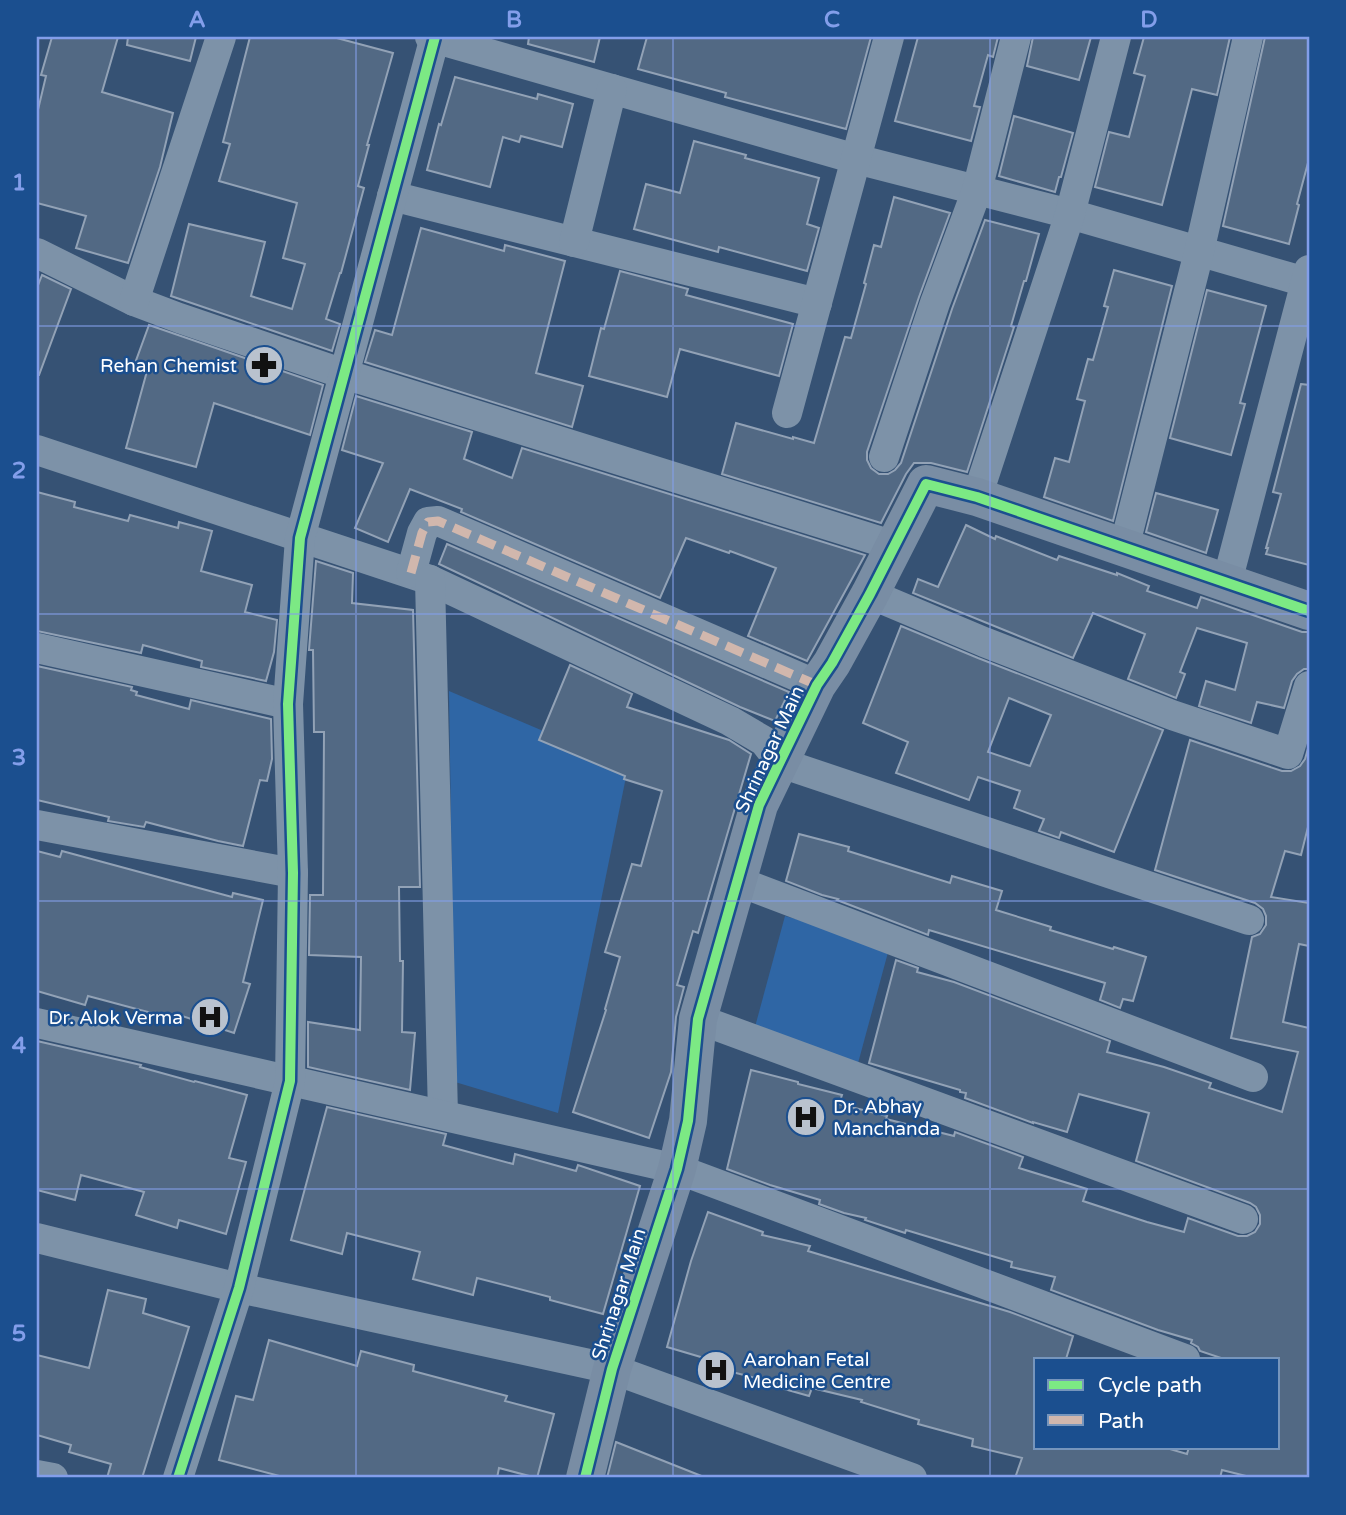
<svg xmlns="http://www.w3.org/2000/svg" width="1346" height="1515" viewBox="0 0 1346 1515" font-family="'Varela Round',sans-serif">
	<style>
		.green { fill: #2f66a5 }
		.building { fill: #526984; stroke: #92a2b6; stroke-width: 2; fill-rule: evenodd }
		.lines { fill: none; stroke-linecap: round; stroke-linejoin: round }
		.street { stroke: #7d92a8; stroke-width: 30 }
		.secondary { stroke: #798da4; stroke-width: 38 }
		.quiet { stroke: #d1b7ad; stroke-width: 9; stroke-dasharray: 18 9; stroke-linecap: butt }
		.cycleway-casing { stroke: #1b4f8f; stroke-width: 15 }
		.cycleway { stroke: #7ce984; stroke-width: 10 }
		.grid { fill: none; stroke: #839eea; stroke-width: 2; stroke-opacity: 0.55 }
		.labels { text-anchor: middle; stroke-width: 5; stroke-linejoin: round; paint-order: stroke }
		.poi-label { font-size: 19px; fill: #fff; stroke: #1b4f8f; text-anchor: end }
		.street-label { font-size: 19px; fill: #fff; stroke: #1b4f8f }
		.neatline { fill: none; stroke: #839eea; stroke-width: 2.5 }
		.grid-label { font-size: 23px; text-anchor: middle; font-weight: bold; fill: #839eea }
	</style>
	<rect width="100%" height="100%" fill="#365274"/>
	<g class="green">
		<path d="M449,691L628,767L558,1113L455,1082Z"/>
		<path d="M785,916L890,945L857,1067L752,1038Z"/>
	</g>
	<g class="building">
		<path d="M52,37H118L102,92L173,113L160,167L128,263L76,248L86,216L37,203V114L46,76L41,75Z"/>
		<path d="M128,37H196L190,61L127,45Z"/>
		<path d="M250,37H333L393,53L367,145H369L358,186L364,188L341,273H340L326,319L340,324L332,351L171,296L189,224L265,242L251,296L292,309L305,264L283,258L297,203L219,181L230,144L223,142Z"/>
		<path d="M529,37H600L594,62L528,44Z"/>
		<path d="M647,37H871L846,129L725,97L726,93L638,69Z"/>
		<path d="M918,37H998L993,57L988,55L974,106L980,107L971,141L895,121Z"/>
		<path d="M1033,37H1091L1079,80L1027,66Z"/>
		<path d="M1144,37H1230L1217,95L1192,89L1162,205L1095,187L1109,132L1129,137L1145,76L1134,73Z"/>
		<path d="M1265,37H1309V159L1297,204L1299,205L1289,244L1223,226Z"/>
		<path d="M455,77L537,99L538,94L573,104L562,147L521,136L519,142L503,137L490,187L427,170L439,124L441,125Z"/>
		<path d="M1014,116L1073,133L1061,177H1059L1055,192L999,176Z"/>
		<path d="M694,141L746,155L745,158L819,178L807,224L819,228L807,271L719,247L718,252L634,229L646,184L680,193Z"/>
		<path d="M894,197L950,213L919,297L867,452V460L871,468L879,474H888L895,470L901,463L952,309L985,220L1039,234L1026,281H1024L1011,326L1014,327L967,472L931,463H914L906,474L881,523L722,474L736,423L793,439V437L814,443L845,337L851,338L866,284L864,283L874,245L881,247Z"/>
		<path d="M421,228L504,251L505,245L565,261L536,373L583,386L572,427L365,362L375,330L392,335Z"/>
		<path d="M1114,270L1172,286L1113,521L1044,497L1055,458L1069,462L1085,401L1077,399L1088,359L1093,360L1108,307L1104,306Z"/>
		<path d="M620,271L688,289L686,295L793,324L779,376L680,349L667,397L589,376L601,328L604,329Z"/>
		<path d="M42,275L71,289L39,375H37V288Z"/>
		<path d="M1207,290L1266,306L1240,403L1245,404L1231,455L1170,438Z"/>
		<path d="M149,325L323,385L310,435L214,403L196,467L126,448L147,371L134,366Z"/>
		<path d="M1301,384L1309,385V565L1266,554L1268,548H1266L1281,494L1273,492Z"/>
		<path d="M356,396L472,432L464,459L512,478L522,448L865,555L807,661L748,636L776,568L730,551L729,553L686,538L660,598L461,512L462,509L410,489L388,542L355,528L383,463L342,450Z"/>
		<path d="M37,492L75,502L74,507L128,521L130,515L178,528L179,522L212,531L201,571L252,585L245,612L277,620L274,652L266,681L201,667L202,661L143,645L141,653L37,631Z"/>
		<path d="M1156,493L1218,510L1206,553L1146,532Z"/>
		<path d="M966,525L995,539L996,536L1057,560L1059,556L1117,575V573L1149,586L1147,591L1197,608L1201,597L1302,632H1309V669H1304L1297,674L1292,681L1284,708L1257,702L1251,723L1199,706L1206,681L1235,690L1247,643L1197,628L1180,672L1185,674L1176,698L1128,679L1145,634L1093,613L1073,658L913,593L918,579L938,587Z"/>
		<path d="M447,544L789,692L775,721L740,707L439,564Z"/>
		<path d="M316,561L353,573L352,603L413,610L420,887H399L400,961H403L402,1032L415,1033L410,1090L308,1067V1022L360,1030L361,957L309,955L310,895H323L324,732H314L313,650H309Z"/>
		<path d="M901,626L978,658L1163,730L1114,852L1061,832L1059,838L1039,831L1044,819L1014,808L1020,791L978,777L969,800L896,773L908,742L863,723ZM1009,698L1051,715L1030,766L988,752Z"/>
		<path d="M570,665L632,694L627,707L729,740L751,754L698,933L693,931L677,985L684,987L676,1017L671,1072L649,1138L573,1112L606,1010L605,1009L620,957L605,952L632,864L641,866L662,791L624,779L625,776L539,740Z"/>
		<path d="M37,666L132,687L131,690L137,692L136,695L189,709L191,700L271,719L272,759L267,781L260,780L243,846L218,841L146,822L144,827L108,821L109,817L37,800Z"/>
		<path d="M1190,740L1282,771H1291L1300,766L1305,759L1309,745V823L1301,855L1285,851L1271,897L1309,903V946L1299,944L1283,1022L1309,1028V1478H1254L1222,1470L1220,1478H1015L1022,1458L972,1446L973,1439L918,1424L919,1420L861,1402L862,1400L812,1388L809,1396L763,1383L764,1380L720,1369L721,1363L667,1347L691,1261L708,1212L763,1232L762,1235L810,1246L808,1251L1010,1312L1073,1336L1066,1359H1036V1447H1163L1187,1454L1189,1447H1278V1359H1224L1200,1351L1198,1347L1191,1343L1192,1340L1158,1330L1051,1290L1055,1277L1011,1267L1012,1262L906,1230L905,1233L865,1220L866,1218L844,1213L819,1204L820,1200L770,1185L727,1169L751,1070L798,1082V1084L842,1095L839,1104L887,1116L886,1119L954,1136L955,1132L1023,1157L1019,1168L1087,1189L1083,1201L1147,1222L1184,1232L1188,1218L1238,1236H1247L1255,1232L1260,1224V1215L1256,1207L1250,1203L1136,1161L1149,1113L1079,1094L1067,1132L1033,1122V1123L965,1098L966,1093L960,1092V1090L869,1063L896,960L918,968L917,972L954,982L1110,1041L1107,1052L1164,1067L1211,1083L1209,1088L1282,1112L1298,1052L1231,1038L1252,937L1260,934L1266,925V916L1263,909L1255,903L1155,870Z"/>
		<path d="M799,834L849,847L848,851L950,883L952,876L1002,891L996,910L1051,927L1050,930L1113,949L1114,947L1146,957L1133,1001L1123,999L1120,1008L1100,1000L1105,983L929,930L928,935L837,900L838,899L822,895L786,881Z"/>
		<path d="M37,851L60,857L62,851L232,897L233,893L263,900L243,982L250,984L234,1033L176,1014L174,1019L88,996L85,1005L37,991Z"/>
		<path d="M37,1041L141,1065L140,1067L194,1082L195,1081L247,1095L229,1158L246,1162L226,1234L179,1220L177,1228L136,1215L144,1192L81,1175L75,1200L37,1190Z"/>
		<path d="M327,1107L446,1134L443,1145L513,1164L515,1154L576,1171L578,1165L640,1186L603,1314L550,1300V1297L477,1278L473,1295L413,1279L420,1252L347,1233L342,1254L291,1240Z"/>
		<path d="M108,1290L146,1299L143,1313L189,1327L142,1478H107L111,1464L69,1452L71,1445L37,1435V1355L89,1368Z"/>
		<path d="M269,1340L357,1366L361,1351L414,1365L413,1371L507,1396L505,1401L554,1414L537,1478L499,1468L497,1478H287L219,1460L236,1396L253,1400Z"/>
		<path d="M616,1442L704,1477V1478H607Z"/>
	</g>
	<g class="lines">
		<g class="street">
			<path d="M430,37L856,159L1070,214L1309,283"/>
			<path d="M392,196L817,303"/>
			<path d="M574,242L612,89"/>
			<path d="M37,253L134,301L179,318L344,374L895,546"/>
			<path d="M134,301L221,37"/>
			<path d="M787,413L889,37"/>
			<path d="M37,450L430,580L730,721L764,741L781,763L1249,920"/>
			<path d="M884,457L935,303L977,190L1016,37"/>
			<path d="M977,497L1070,214L1116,37"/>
			<path d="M1124,548L1199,252L1248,37"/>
			<path d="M411,573L422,533L428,522L438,521L817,685"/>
			<path d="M430,580L443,1115"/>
			<path d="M1227,582L1309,270"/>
			<path d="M870,594L984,642L1172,715L1288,754L1309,686"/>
			<path d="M37,648L288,704"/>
			<path d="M37,825L293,873"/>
			<path d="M737,881L1253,1077"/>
			<path d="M698,1019L1243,1219"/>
			<path d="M37,1023L677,1169L1185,1359"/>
			<path d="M37,1238L239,1288L612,1369L912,1478"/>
			<path d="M37,1475L53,1478"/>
			<path d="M178,1478L239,1288L290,1081L293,873L288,704L300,538L435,37"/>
		</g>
		<path class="secondary" d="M585,1478L612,1369L677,1169L688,1121L698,1019L759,805L817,685L832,663L870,594L926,484L977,497L1309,611"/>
		<path class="quiet" d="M411,573L422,533L428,522L438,521L817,685"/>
		<g class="cycleway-casing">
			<g id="cycleway">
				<path d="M178,1478L239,1288L290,1081L293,873L288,704L300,538L435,37"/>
				<path d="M585,1478L612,1369L677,1169L688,1121L698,1019L759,805L817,685L832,663L870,594L926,484L977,497L1309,611"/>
			</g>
		</g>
		<use href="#cycleway" class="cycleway"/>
	</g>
	<path class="grid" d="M356,37V1478M673,37V1478M990,37V1478M37,326H1309M37,614H1309M37,901H1309M37,1189H1309"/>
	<defs>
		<g id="pharmacy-disc" transform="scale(2.0125)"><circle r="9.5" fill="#b9c2ce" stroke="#1b4f8f"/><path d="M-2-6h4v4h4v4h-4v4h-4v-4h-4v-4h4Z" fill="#111"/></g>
		<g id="hospital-disc" transform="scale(2.0125)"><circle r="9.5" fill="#b9c2ce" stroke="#1b4f8f"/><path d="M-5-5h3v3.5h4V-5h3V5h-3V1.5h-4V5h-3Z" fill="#111"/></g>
	</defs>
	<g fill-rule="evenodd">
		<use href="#pharmacy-disc" x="264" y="365"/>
		<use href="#hospital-disc" x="210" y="1017"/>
		<use href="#hospital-disc" x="806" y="1117"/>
		<use href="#hospital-disc" x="716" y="1370"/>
	</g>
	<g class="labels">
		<g class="poi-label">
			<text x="237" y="372">Rehan Chemist</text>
			<text x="183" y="1024">Dr. Alok Verma</text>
			<text x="833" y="1113" text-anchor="start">Dr. Abhay<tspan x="833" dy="22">Manchanda</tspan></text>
			<text x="743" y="1366" text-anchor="start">Aarohan Fetal<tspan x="743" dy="22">Medicine Centre</tspan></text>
		</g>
		<g class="street-label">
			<text transform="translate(769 749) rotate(-65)" y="7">Shrinagar Main</text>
			<text transform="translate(618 1294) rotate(-72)" y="7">Shrinagar Main</text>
		</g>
	</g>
	<rect width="1346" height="1515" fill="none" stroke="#1b4f8f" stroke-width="77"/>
	<rect x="1034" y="1358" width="245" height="91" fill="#1b4f8f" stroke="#7695bc" stroke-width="2"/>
	<rect x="1048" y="1380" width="35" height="10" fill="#7ce984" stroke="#7695bc" stroke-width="2"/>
	<text x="1098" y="1392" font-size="21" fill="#ffffff">Cycle path</text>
	<rect x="1048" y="1415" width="35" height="10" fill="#d1b7ad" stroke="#7695bc" stroke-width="2"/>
	<text x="1098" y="1428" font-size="21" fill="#ffffff">Path</text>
	<rect x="38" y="38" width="1270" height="1438" class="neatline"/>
	<g class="grid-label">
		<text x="197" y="27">A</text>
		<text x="514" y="27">B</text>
		<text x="832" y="27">C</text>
		<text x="1149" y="27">D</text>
		<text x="19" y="190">1</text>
		<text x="19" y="478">2</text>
		<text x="19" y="765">3</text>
		<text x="19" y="1053">4</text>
		<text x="19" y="1341">5</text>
	</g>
</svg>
